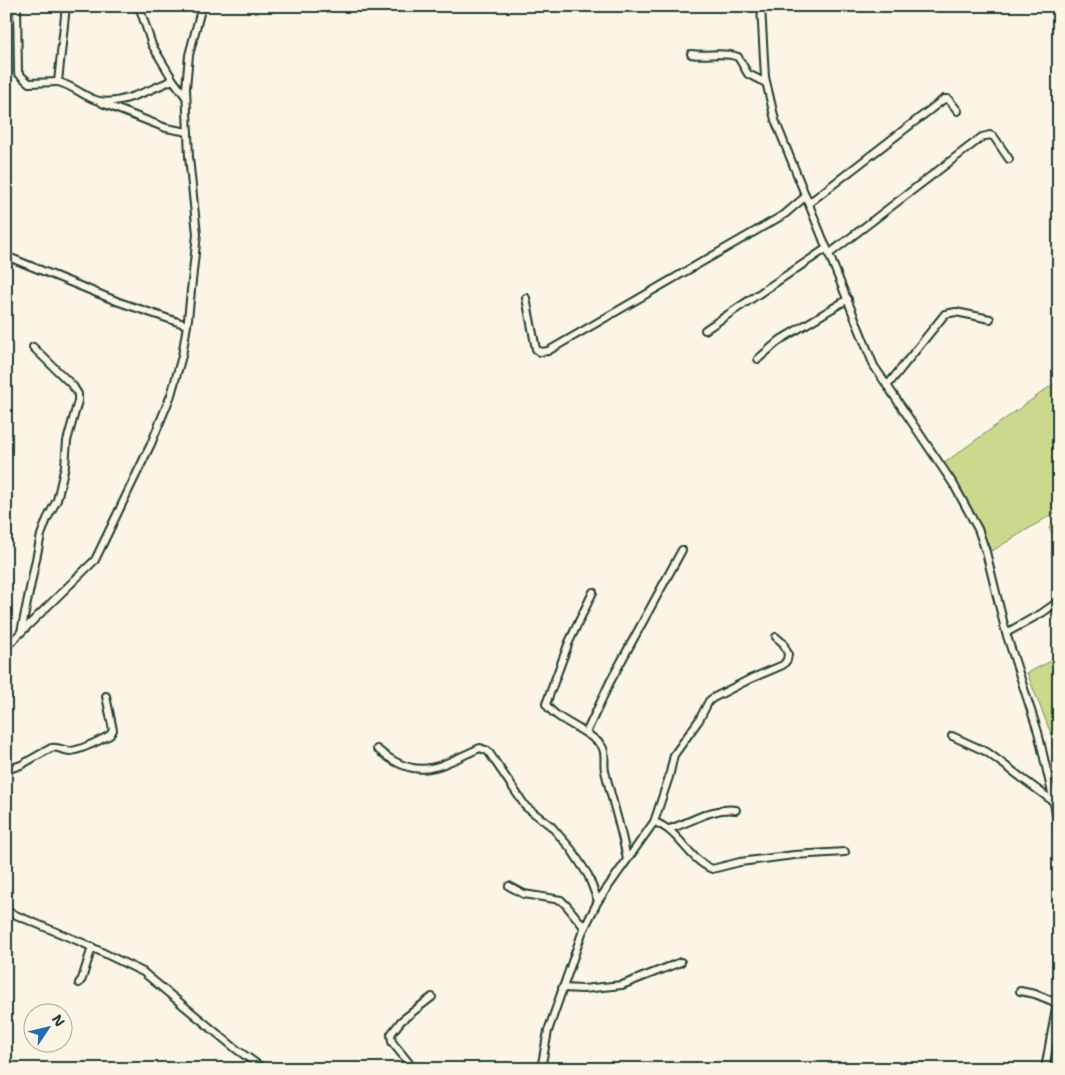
<svg xmlns="http://www.w3.org/2000/svg" width="1065" height="1075" viewBox="0 0 1065 1075" font-family="'Shantell Sans',sans-serif">
	<style>
		.green { fill: #cbd98d; stroke: #758b60 }
		.lines { fill: none; stroke-linecap: round; stroke-linejoin: round }
		.minor-casing { stroke: #1f3d34; stroke-width: 10 }
		.minor { stroke: #fcf5e5; stroke-width: 6 }
	</style>
	<rect width="100%" height="100%" fill="#fcf5e5"/>
	<filter id="ink" filterUnits="userSpaceOnUse"><feTurbulence type="fractalNoise" baseFrequency=".02" numOctaves="2"/><feDisplacementMap in="SourceGraphic" scale="10" xChannelSelector="R" yChannelSelector="G"/><feConvolveMatrix kernelMatrix="1 2 1 2 8 2 1 2 1" color-interpolation-filters="sRGB"/></filter>
	<g filter="url(#ink)">
		<g class="green">
			<path d="M1059,380V510L992,551L944,463Z"/>
			<path d="M1059,520V547L1049,528Z"/>
			<path d="M1059,657V754L1027,673Z"/>
		</g>
		<g class="lines">
			<g class="minor-casing">
				<g id="minor">
					<path d="M17,6L18,73L29,83L58,82"/>
					<path d="M66,6L58,82C71,85 81,94 93,99C115,109 153,88 173,80L186,97"/>
					<path d="M139,6L152,45L173,80"/>
					<path d="M761,6L765,77L775,120L874,366L954,485L978,529L986,552L1006,633L1038,732L1054,802L1059,836"/>
					<path d="M691,54C707,57 722,51 738,57L748,74L766,83"/>
					<path d="M102,103L166,128L188,132"/>
					<path d="M809,203L944,99H948L958,111"/>
					<path d="M829,254L982,137L990,135L994,137L1009,159"/>
					<path d="M6,256L119,302L187,325"/>
					<path d="M526,298L536,349L540,352L548,351L785,214L806,196"/>
					<path d="M705,330L827,248"/>
					<path d="M758,359L780,340L848,299"/>
					<path d="M887,386L945,314L956,312L990,319"/>
					<path d="M593,592L569,642L546,704C555,720 588,730 601,745C607,752 603,762 605,771C612,801 622,830 627,860"/>
					<path d="M21,632L41,535L47,519L57,500L65,466L67,441L78,401V394L73,386L33,347"/>
					<path d="M1006,633L1042,613L1059,601"/>
					<path d="M6,647L95,560L151,444L171,395L182,356L188,319L197,234L189,157L186,88L189,55L202,6"/>
					<path d="M586,733L610,682L682,550"/>
					<path d="M952,736L987,752L1054,802"/>
					<path d="M377,749C418,783 437,767 480,748L488,751L526,807L551,826L571,849L588,875L598,901"/>
					<path d="M6,770L21,765L51,748C58,746 63,751 71,751C84,749 98,741 110,735L113,730L106,696"/>
					<path d="M654,822C679,830 688,859 712,869L740,862L794,855L845,852"/>
					<path d="M669,829C692,822 712,807 736,810"/>
					<path d="M509,886L524,894L561,900L567,906L584,927"/>
					<path d="M6,911L83,943L143,972L236,1049L264,1069"/>
					<path d="M79,983L82,979L92,947"/>
					<path d="M562,988L583,989L622,985L681,962"/>
					<path d="M1020,991L1035,994L1057,1003"/>
					<path d="M409,1069V1063L392,1042L391,1034L401,1021L432,997"/>
					<path d="M541,1069L548,1031L582,933L598,901L654,822L669,777L674,755L699,720L709,701L713,698L750,679L783,665L787,660L788,654L783,643L776,637"/>
					<path d="M1045,1069L1059,991"/>
				</g>
			</g>
			<use href="#minor" class="minor"/>
		</g>
	</g>
	<rect width="1065" height="1075" fill="none" stroke="#fcf5e5" stroke-width="25"/>
	<rect x="12" y="12" width="1040" height="1050" fill="none" stroke="#1f3d34" stroke-width="2" filter="url(#ink)"/>
	<g transform="translate(48 1028) rotate(55)"><circle r="24" fill="#fcf5e5" stroke="#a4ab9e"/>
	<path d="M0-4L9 19L0 12L-9 19Z" fill="#1f6fb2"/>
	<text y="-8" font-size="14" font-weight="bold" text-anchor="middle" fill="#1f3d34">N</text>
	</g>
</svg>
